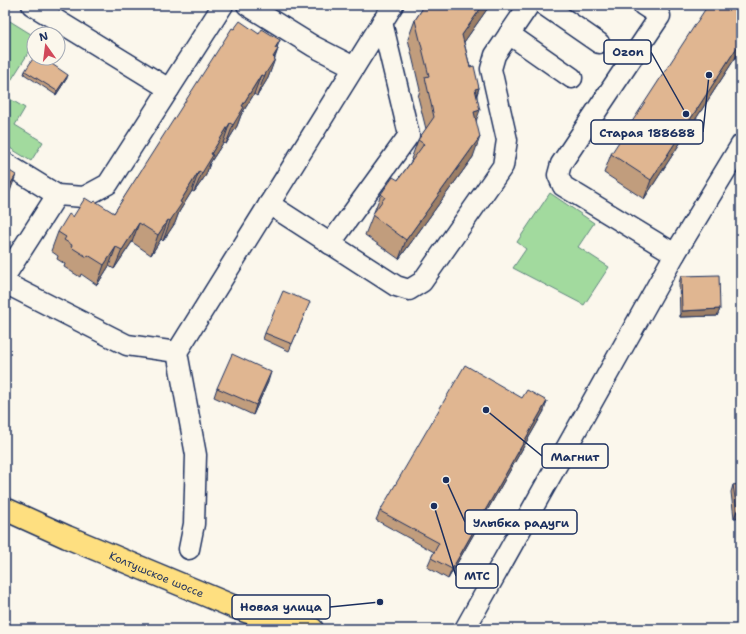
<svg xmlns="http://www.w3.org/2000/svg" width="746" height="634" viewBox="0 0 746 634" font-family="'Shantell Sans',sans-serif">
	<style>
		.green { fill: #a2da9e; stroke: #5e847e }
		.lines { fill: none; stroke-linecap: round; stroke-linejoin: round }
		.minor-casing { stroke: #1b2f5e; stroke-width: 23 }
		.major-casing { stroke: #1b2f5e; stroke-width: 25 }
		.minor { stroke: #fbf7ec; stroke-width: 20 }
		.major { stroke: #fedf80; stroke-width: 22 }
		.wall { fill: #c19d7d; stroke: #1b2f5e }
		.shaded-wall { fill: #9d7f66; stroke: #1b2f5e }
		.building { fill: #e0b691; stroke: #1b2f5e }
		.labels { text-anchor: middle; stroke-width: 3.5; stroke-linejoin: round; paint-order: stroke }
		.street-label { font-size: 11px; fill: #1b2f5e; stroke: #fbf7ec }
		.leader { fill: none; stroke: #1b2f5e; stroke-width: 1.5 }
		.callout-dot { fill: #1b2f5e; stroke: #fbf7ec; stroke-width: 1.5 }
		.callout { fill: #fbf7ec; stroke: #1b2f5e; stroke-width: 1.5 }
		.callout-label { font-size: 12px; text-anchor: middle; font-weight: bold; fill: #1b2f5e }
	</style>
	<rect width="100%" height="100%" fill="#fbf7ec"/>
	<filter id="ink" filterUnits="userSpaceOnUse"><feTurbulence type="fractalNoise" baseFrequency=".025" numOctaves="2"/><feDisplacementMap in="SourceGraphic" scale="8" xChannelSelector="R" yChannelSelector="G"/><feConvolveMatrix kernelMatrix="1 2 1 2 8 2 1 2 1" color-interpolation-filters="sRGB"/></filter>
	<g filter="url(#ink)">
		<g class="green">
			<path d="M5,18L34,36V44L5,90Z"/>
			<path d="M5,96L25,108L15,125L43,142L31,161L5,145Z"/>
			<path d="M550,193L594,223L578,247L609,267L584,305L513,268L526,249L517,242Z"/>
		</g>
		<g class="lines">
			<g class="minor-casing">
				<g id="minor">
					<path d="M32,5L169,89"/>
					<path d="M247,5L313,46L354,67"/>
					<path d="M544,5L599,43"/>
					<path d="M643,5L660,16L561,164L558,175L563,186L675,254"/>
					<path d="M509,34L572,78"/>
					<path d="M5,163L57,195L84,197L108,184L223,5"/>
					<path d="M269,204L396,286L409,290L422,282L503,166L507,140L491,69L495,55L529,5"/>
					<path d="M330,244L409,135L382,22"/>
					<path d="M5,276L57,195"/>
					<path d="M5,283L127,345L177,352"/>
					<path d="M189,549L194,524L196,455L177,352L393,5"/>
					<path d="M465,629L675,254L741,145"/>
				</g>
			</g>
			<g class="major-casing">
				<g id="major">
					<path id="s1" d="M5,509L67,537L237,608L279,623L312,629"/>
				</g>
			</g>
			<use href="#minor" class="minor"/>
			<use href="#major" class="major"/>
		</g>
		<g class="wall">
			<path d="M425,5H490L464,42L470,67L479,88L477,95L476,122L473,157L399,259L365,235L381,194L398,180L412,160L411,159L418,140L426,129L418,97L420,90L408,39L415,20Z"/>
			<path d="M741,5V49L644,199L604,173L611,154Z"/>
			<path d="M234,29L259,34L278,49L268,78L257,96L254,94L241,115L237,126L226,144L223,143L210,163L206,175L194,192L192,191L179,212L175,223L163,241L161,239L151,255L132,242L114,269L109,266L97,285L81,274L80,277L64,267L65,264L57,259L58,256L51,251L58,232L73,217L93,203L114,213Z"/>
			<path d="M25,71L67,78L56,95L24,74Z"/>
			<path d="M681,276L720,309L717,316L680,317L679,283Z"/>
			<path d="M307,309L289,351L263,339L265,333Z"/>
			<path d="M268,382L253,415L214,397L217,388Z"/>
			<path d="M544,411L448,579L427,567L431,558L434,552L376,520L380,511Z"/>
			<path d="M741,484V517L734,518L731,492L733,485Z"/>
		</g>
		<g class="shaded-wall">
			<path d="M483,5H490L455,55L462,35Z"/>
			<path d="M280,40L275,53L278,49L273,61L275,59L268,78L257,96L275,48Z"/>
			<path d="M741,41V49L644,199L651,180Z"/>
			<path d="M68,75L67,78L56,95L57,91Z"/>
			<path d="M261,75L254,94L241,115L237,126L226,144L233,125L242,106Z"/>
			<path d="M479,88L472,107L475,89Z"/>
			<path d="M480,110L473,130L474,112Z"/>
			<path d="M230,123L223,143L210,163L206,175L194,192L202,173L211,154Z"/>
			<path d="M480,137L473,157L399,259L406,240Z"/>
			<path d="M199,171L192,191L179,212L175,223L163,241L170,221L180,202Z"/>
			<path d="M16,175L9,194L5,201V193Z"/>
			<path d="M168,220L161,239L151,255L158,235Z"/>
			<path d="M139,223L132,242L114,269L122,250Z"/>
			<path d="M116,247L109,266L97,285L104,265Z"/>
			<path d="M720,309L717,316L680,317L682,311Z"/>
			<path d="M271,372L268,382L253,415L256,405Z"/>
			<path d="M547,401L544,411L448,579L452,569Z"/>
			<path d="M737,511H741V517L734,518Z"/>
		</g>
		<g class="building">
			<path d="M425,5H483L462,35L470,67L474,66L479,88L475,89L480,110L474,112L480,137L406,240L372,215L385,197L381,194L393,177L398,180L424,144L418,140L434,117L425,77L429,76L415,20Z"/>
			<path d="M708,5H741V41L651,180L611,154Z"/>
			<path d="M240,21L259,34L262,29L280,40L275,48L278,49L273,57L275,59L264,76L261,75L242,106L244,107L233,125L230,123L211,154L213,155L202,173L199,171L180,202L182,203L170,221L168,220L158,235L139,223L122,250L116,247L104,265L88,255L87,257L71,247L72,245L64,240L66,237L58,232L69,214L73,217L85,198L93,203L95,201L114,213L232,28L234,29Z"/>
			<path d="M34,57V58H43L68,75L57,91L25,71Z"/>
			<path d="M5,168L16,175L5,193Z"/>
			<path d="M719,275L720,309L682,311L681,276Z"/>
			<path d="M283,291L310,302L292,344L265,333Z"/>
			<path d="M232,354L271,372L256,405L217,388Z"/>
			<path d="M465,365L522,398L527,390L547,401L452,569L431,558L439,543L380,511Z"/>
			<path d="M741,484V511H737L733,485Z"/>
		</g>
	</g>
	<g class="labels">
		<g class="street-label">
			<text dy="4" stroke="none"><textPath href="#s1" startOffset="165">Колтушское шоссе</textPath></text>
		</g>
	</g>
	<path class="leader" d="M686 114L651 52M709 75L703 132M486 410L542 456M446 480L465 522M434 506L456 576M380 602L330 607"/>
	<g class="callout-dot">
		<circle cx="686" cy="114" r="4"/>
		<circle cx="709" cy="75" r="4"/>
		<circle cx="486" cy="410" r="4"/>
		<circle cx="446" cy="480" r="4"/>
		<circle cx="434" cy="506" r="4"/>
		<circle cx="380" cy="602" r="4"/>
	</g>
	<g class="callout">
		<rect x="604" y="40" width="47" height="24" rx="4"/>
		<rect x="591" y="120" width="112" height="24" rx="4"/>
		<rect x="542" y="444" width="66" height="24" rx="4"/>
		<rect x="465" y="510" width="112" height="24" rx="4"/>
		<rect x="456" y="564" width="42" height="24" rx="4"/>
		<rect x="232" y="595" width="98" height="24" rx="4"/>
	</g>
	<g class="callout-label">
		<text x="628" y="56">Ozon</text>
		<text x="647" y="137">Старая 188688</text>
		<text x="575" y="461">Магнит</text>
		<text x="521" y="527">Улыбка радуги</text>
		<text x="477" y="580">МТС</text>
		<text x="281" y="611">Новая улица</text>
	</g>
	<rect width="746" height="634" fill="none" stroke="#fbf7ec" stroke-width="20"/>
	<rect x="10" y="10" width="726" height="614" fill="none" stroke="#1b2f5e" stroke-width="1.5" filter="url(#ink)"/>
	<g transform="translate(46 46) rotate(346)"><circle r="19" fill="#fbf7ec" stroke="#a1a7b3"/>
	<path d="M0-3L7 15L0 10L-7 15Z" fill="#d1495b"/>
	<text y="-6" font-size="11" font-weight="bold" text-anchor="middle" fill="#1b2f5e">N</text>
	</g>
</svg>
